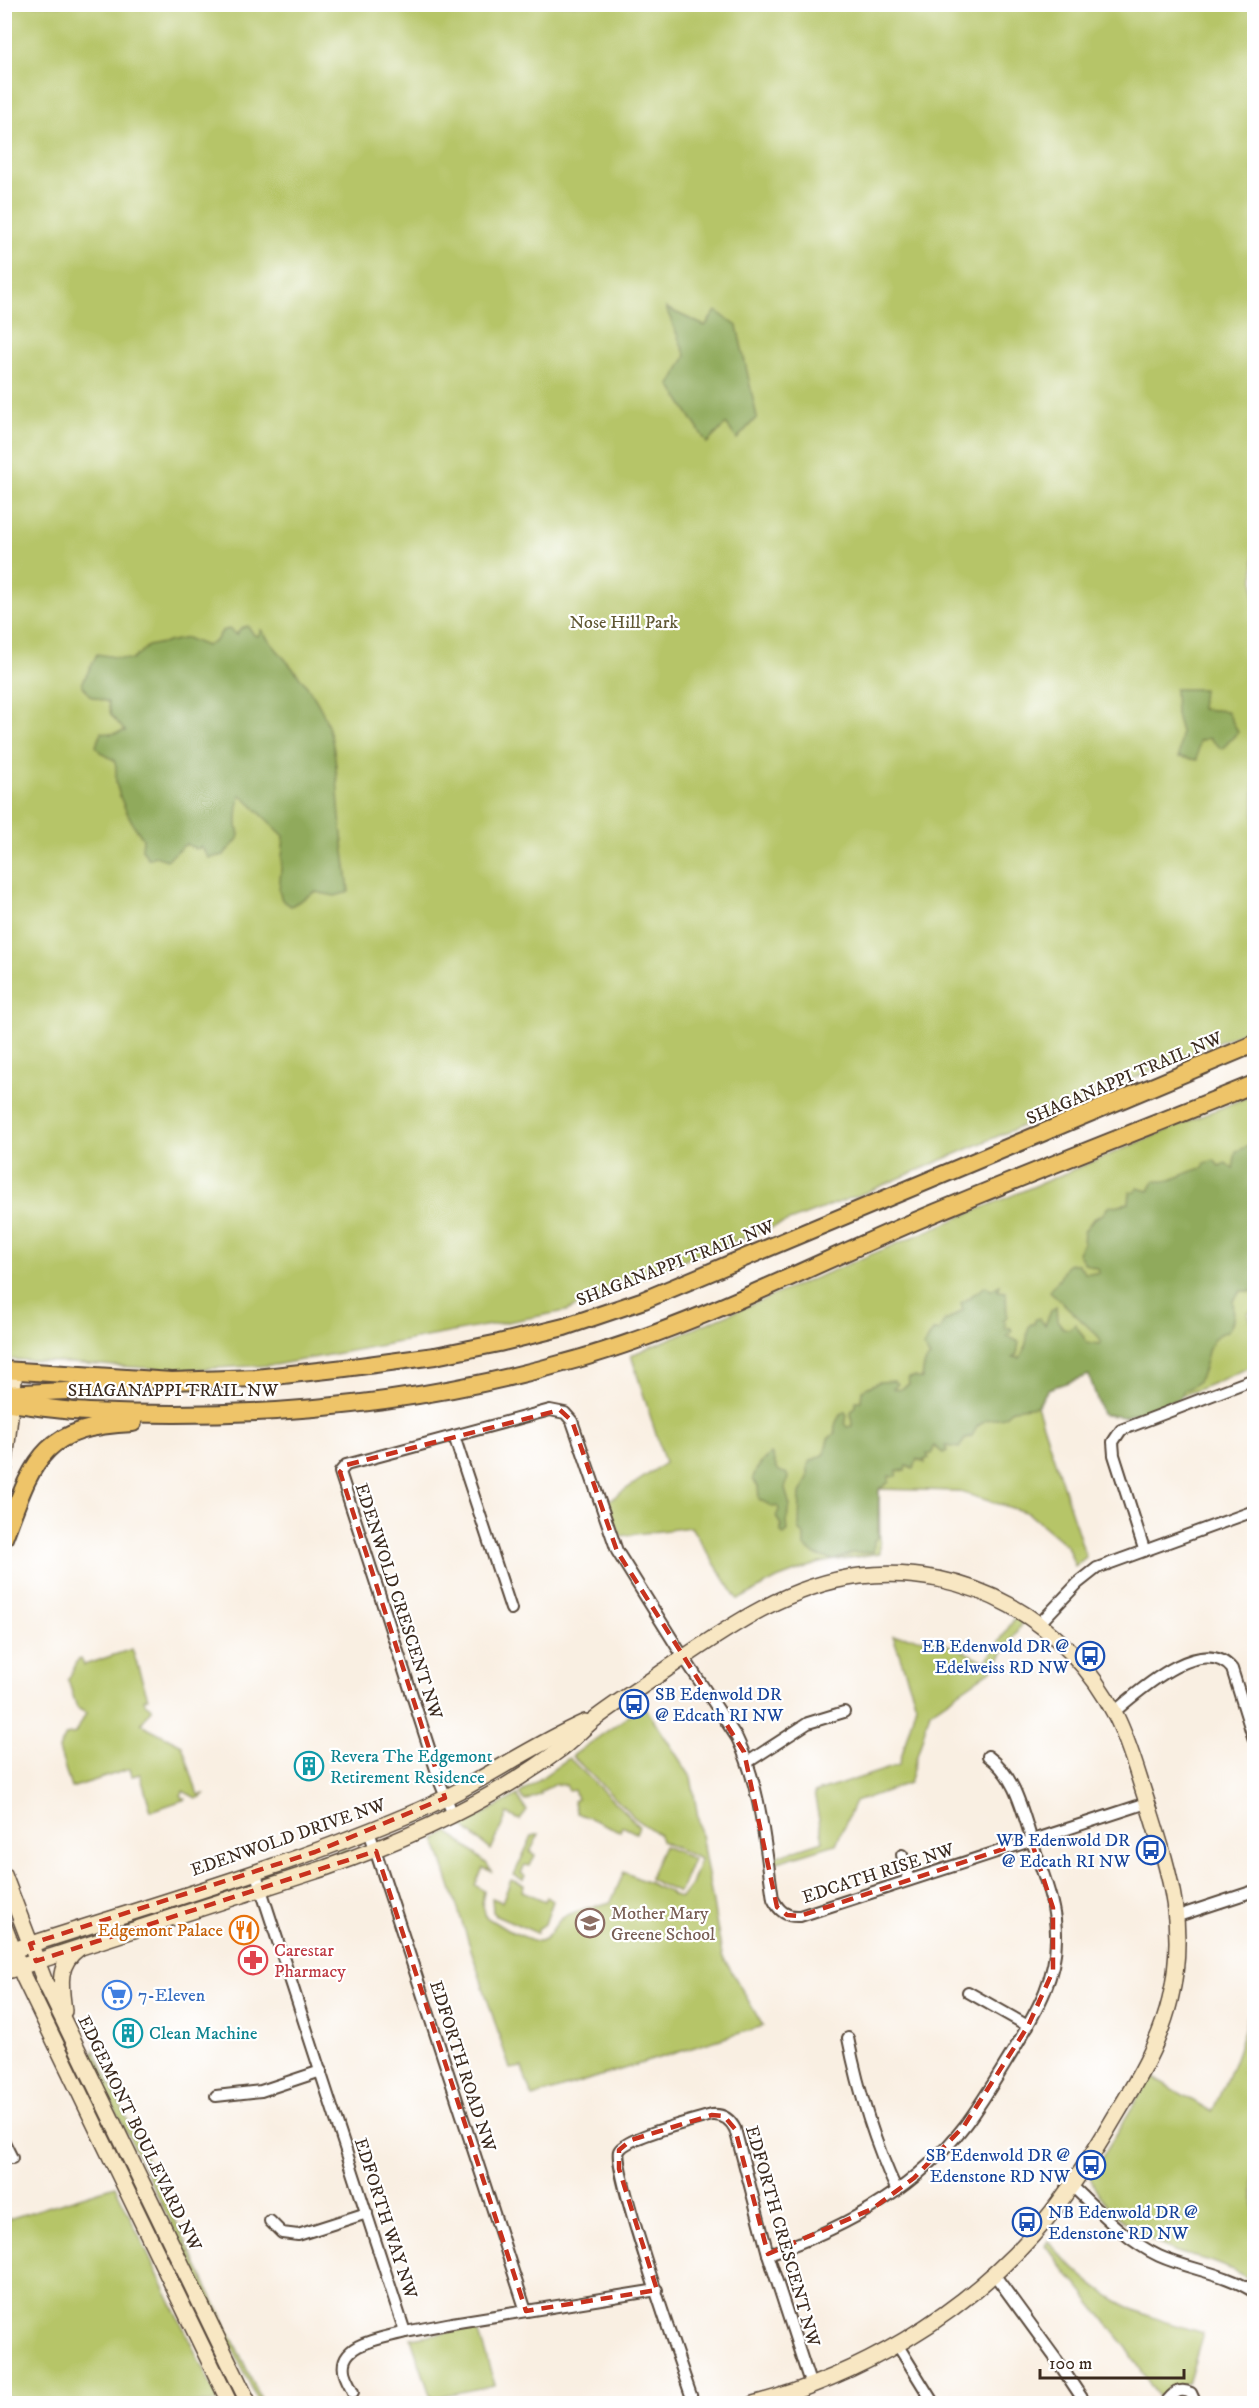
<svg xmlns="http://www.w3.org/2000/svg" width="1259" height="2408" viewBox="0 0 1259 2408" font-family="'IM FELL DW Pica',serif">
	<style>
		.green { fill: #b6c568; stroke: #787843; stroke-width: 1.5 }
		.forest { fill: #90aa5c; stroke: #666a3d; stroke-width: 1.5 }
		.lines { fill: none; stroke-linecap: round; stroke-linejoin: round }
		.street-casing { stroke: #58483b; stroke-width: 14 }
		.secondary-casing { stroke: #58483b; stroke-width: 18 }
		.primary-casing { stroke: #58483b; stroke-width: 20 }
		.street { stroke: #fff; stroke-width: 10 }
		.secondary { stroke: #f8e7c3; stroke-width: 15 }
		.primary { stroke: #eec469; stroke-width: 16 }
		.marked { fill: none; stroke: #c8321e; stroke-width: 4.5; stroke-dasharray: 12 8; stroke-linejoin: round }
		.labels { text-anchor: middle; stroke-width: 4.5; stroke-linejoin: round; paint-order: stroke }
		.park-label { font-size: 18px; fill: #605834; stroke: #fff }
		.street-label { font-size: 18px; fill: #3b2a1e; stroke: #fff }
		.transit-label { font-size: 18px; fill: #164399; stroke: #fff; text-anchor: end }
		.culture-label { font-size: 18px; fill: #0d838f; stroke: #fff; text-anchor: start }
		.education-label { font-size: 18px; fill: #785e54; stroke: #fff; text-anchor: start }
		.food-label { font-size: 18px; fill: #c56008; stroke: #fff; text-anchor: end }
		.health-label { font-size: 18px; fill: #be3a42; stroke: #fff; text-anchor: start }
		.shop-label { font-size: 18px; fill: #366cbe; stroke: #fff; text-anchor: start }
	</style>
	<rect width="100%" height="100%" fill="#fff"/>
	<filter id="ink" filterUnits="userSpaceOnUse"><feTurbulence type="fractalNoise" baseFrequency=".0167" numOctaves="2"/><feDisplacementMap in="SourceGraphic" scale="12" xChannelSelector="R" yChannelSelector="G"/><feConvolveMatrix kernelMatrix="1 2 1 2 8 2 1 2 1" color-interpolation-filters="sRGB"/></filter>
	<filter id="wash" filterUnits="userSpaceOnUse"><feTurbulence type="fractalNoise" baseFrequency=".008" numOctaves="4" result="noise"/><feDisplacementMap in="SourceGraphic" scale="24" xChannelSelector="R" yChannelSelector="G"/><feGaussianBlur stdDeviation="1.35" result="paint"/><feColorMatrix in="noise" values="0 0 0 0 0 0 0 0 0 0 0 0 0 0 0 0 0 1.4 0 .05"/><feComposite in="paint" operator="in"/></filter>
	<g filter="url(#wash)">
		<rect width="100%" height="100%" fill="#f9efe2"/>
		<g class="green">
			<path d="M4,5H1254V1027L867,1192L674,1264L566,1311L275,1365L179,1370L5,1359Z"/>
			<path d="M1254,1094V1310L1248,1313L1254,1327V1365C1229,1377 1124,1424 1102,1414L1089,1375L1048,1389L1037,1406L1086,1557L1075,1566L1067,1546L1028,1513L957,1491L879,1489L880,1553L819,1563L777,1579L738,1600L691,1527L621,1536L607,1502L665,1463L631,1355Z"/>
			<path d="M1016,1616L1023,1621L994,1668L930,1712L909,1783L855,1802L836,1844L774,1863V1857L823,1841L814,1793L899,1765L916,1704L893,1636C927,1636 957,1646 986,1662Z"/>
			<path d="M132,1649L148,1698L144,1699L145,1703L152,1708L141,1724L182,1745L198,1795L204,1794L201,1797L196,1798L183,1791L181,1796L186,1799L151,1811L140,1774L132,1776L130,1769L71,1788L59,1749L66,1735L76,1733L86,1713L77,1708L68,1680L78,1660L81,1659L84,1665Z"/>
			<path d="M644,1705L691,1777L722,1955L763,2026L532,2097L522,2067L510,2069L435,1839L449,1832L487,1864L491,1871L483,1868L475,1885L484,1891L482,1902L486,1917L507,1930L535,1941C549,1942 551,1929 560,1920C569,1911 598,1906 611,1902L624,1872L669,1892L673,1896L681,1898L691,1885L700,1859L661,1841L659,1835L635,1818L572,1756Z"/>
			<path d="M569,1758L639,1826L636,1833L622,1826L620,1831L577,1813L573,1801L577,1799L574,1790L569,1791L566,1785L554,1784L540,1792L541,1794L525,1801L519,1794Z"/>
			<path d="M517,1795L527,1811L520,1820L507,1814L491,1850L462,1826Z"/>
			<path d="M539,1834L530,1852L535,1855L530,1866L525,1865L521,1873L525,1876L523,1880L514,1875L532,1836Z"/>
			<path d="M664,1846L693,1859L679,1893L649,1879Z"/>
			<path d="M348,1848L349,1852L284,1874L282,1870Z"/>
			<path d="M511,1880L524,1885L522,1891L545,1901L547,1897L553,1901L545,1924L538,1929L537,1933L496,1915L493,1912L492,1898L502,1902Z"/>
			<path d="M233,1886L234,1890L155,1916L154,1911Z"/>
			<path d="M112,1925L114,1929L52,1949L50,1945Z"/>
			<path d="M1254,1987V2281C1239,2273 1224,2265 1207,2260C1196,2257 1183,2255 1172,2250C1140,2237 1103,2210 1090,2177L1151,2076L1212,2112C1232,2068 1246,2035 1254,1987Z"/>
			<path d="M94,2050L263,2403H259L102,2082L91,2056Z"/>
			<path d="M115,2186L209,2381L220,2403L19,2404L5,2394V2220Z"/>
			<path d="M1048,2241C1098,2299 1131,2313 1203,2333L1188,2384L1171,2387L1160,2400L1127,2348L1045,2245Z"/>
			<path d="M477,2327L495,2385L431,2398L411,2338Z"/>
		</g>
		<g class="forest">
			<path d="M666,308L705,326L716,311L737,326L757,417L737,439L726,424L707,443L670,385L686,356Z"/>
			<path d="M248,626L254,635L258,636L261,630C281,657 307,680 322,711C337,743 336,771 339,805C341,834 346,863 349,892L335,896L315,892L291,906L282,900L279,891L284,836L241,795C237,803 237,816 237,825C237,828 239,832 239,835C238,844 227,848 224,855L209,858L201,847L196,849L186,844L167,860L155,856L148,859L142,849L143,839C130,821 121,804 116,783C115,774 118,768 114,760L100,752L96,746L101,732L111,734L125,731L111,715L108,702L90,696L82,684L97,654L132,660L148,646L187,638L206,646L216,641L222,631L229,629L236,635L241,628Z"/>
			<path d="M1175,689H1203L1201,709L1227,711L1238,732L1222,749L1209,738L1199,741L1197,760L1179,757L1181,732L1176,715Z"/>
			<path d="M1254,1144V1291H1241L1233,1300C1234,1313 1235,1322 1227,1332C1224,1333 1220,1333 1218,1335C1200,1349 1212,1383 1184,1390L1180,1399L1124,1417L1102,1414L1089,1375L1048,1389L1037,1406L1013,1409L1004,1417L986,1420L977,1427L972,1436L966,1438L959,1448L945,1446L947,1451L943,1453L934,1446L932,1454H927L929,1458L924,1460L925,1463L917,1459L914,1468L906,1466L905,1471L897,1470L896,1476H889V1482L879,1489L878,1537L874,1541L873,1552L853,1553L834,1560L815,1555L804,1546V1535L799,1529L800,1493L808,1478V1465L811,1461L824,1454L828,1439L835,1433C833,1426 838,1415 845,1412L847,1415L845,1425L847,1427L852,1426L851,1412L856,1406V1401H861L862,1390L879,1382L894,1381L898,1384L893,1388L899,1390L909,1384L908,1378L915,1377L922,1379C923,1372 923,1362 930,1357L923,1347L933,1331H939L945,1320H948L963,1310L961,1303L986,1286L991,1290L1000,1285L998,1291L1006,1292L1007,1317L1003,1320L1006,1324L1004,1328H1011L1012,1332L1007,1336L1019,1342L1017,1354L1013,1357L1020,1358C1022,1354 1025,1348 1026,1343C1029,1335 1025,1331 1031,1324H1034L1035,1319L1039,1318L1045,1325L1051,1311L1056,1307L1057,1320L1063,1328L1069,1329L1075,1324L1087,1342L1099,1344L1101,1342L1098,1336L1050,1291C1052,1284 1057,1284 1060,1278C1065,1269 1065,1262 1078,1264L1085,1273H1099L1098,1269L1085,1264L1078,1253L1083,1243L1084,1232L1093,1219L1103,1214L1108,1207L1129,1203L1130,1192H1135L1138,1188L1149,1191L1154,1181C1176,1183 1182,1172 1203,1168L1205,1163L1214,1160L1219,1166L1226,1163L1233,1169L1236,1151Z"/>
			<path d="M771,1454C776,1462 774,1472 786,1473L788,1477L785,1489L790,1506L786,1522L787,1532L784,1535L781,1533V1525L776,1517L779,1510L778,1506L773,1507L759,1499L758,1486L753,1479C754,1471 764,1458 771,1454Z"/>
		</g>
	</g>
	<g filter="url(#ink)">
		<g class="lines">
			<g class="street-casing">
				<g id="street">
					<path d="M454,1436L511,1609"/>
					<path d="M1144,1549L1114,1455L1113,1442L1121,1430L1254,1379"/>
					<path d="M1040,1623L1078,1583L1097,1568L1254,1511"/>
					<path d="M1114,1712C1139,1691 1202,1633 1232,1669L1254,1740"/>
					<path d="M748,1762L808,1723L844,1712"/>
					<path d="M453,1815L441,1785L340,1472L346,1465L550,1410L565,1413L572,1421L617,1551L677,1647L737,1738C761,1787 765,1846 773,1899C779,1911 786,1917 800,1916L1147,1803"/>
					<path d="M369,1831L526,2311"/>
					<path d="M902,1855L909,1880"/>
					<path d="M255,1871L405,2332L452,2323L657,2290"/>
					<path d="M1178,1916L1254,1891"/>
					<path d="M968,1992L1028,2026"/>
					<path d="M848,2038C859,2093 873,2140 897,2191"/>
					<path d="M216,2096L261,2091L321,2071"/>
					<path d="M4,2142L12,2158"/>
					<path d="M1072,2186C1099,2211 1125,2240 1159,2256C1190,2270 1226,2273 1254,2292"/>
					<path d="M270,2221L282,2233L298,2235L367,2213"/>
					<path d="M768,2254C845,2229 916,2189 966,2124C984,2100 999,2074 1015,2048C1035,2013 1056,1980 1056,1939C1057,1907 1044,1877 1034,1847C1023,1815 1017,1777 988,1756"/>
					<path d="M994,2274L1056,2359L1086,2404"/>
					<path d="M897,2344L934,2404"/>
					<path d="M353,2392C350,2385 345,2378 344,2371C339,2342 386,2338 405,2332"/>
					<path d="M694,2404C683,2372 611,2166 619,2151C626,2137 695,2120 712,2115C723,2114 730,2119 735,2129L768,2254L811,2386"/>
					<path d="M1165,2404C1172,2394 1179,2387 1191,2393L1196,2404"/>
				</g>
			</g>
			<g class="secondary-casing">
				<g id="secondary">
					<path d="M4,1471L15,1371"/>
					<path d="M4,1875L45,1982L249,2404"/>
					<path d="M4,1926L24,1978L230,2404"/>
					<path d="M4,1953C139,1909 278,1870 408,1815C470,1790 524,1749 585,1722"/>
					<path d="M4,1972L325,1868C408,1839 491,1802 562,1748C574,1739 584,1727 596,1718C618,1701 642,1687 664,1671C724,1630 786,1585 860,1576C967,1563 1068,1621 1116,1716C1131,1746 1139,1780 1150,1811C1171,1878 1187,1929 1170,2000C1160,2042 1138,2079 1116,2115C1091,2158 1065,2199 1032,2236C959,2317 859,2376 753,2404"/>
					<path d="M64,2011C61,1987 56,1965 78,1949"/>
				</g>
			</g>
			<g class="primary-casing">
				<g id="primary">
					<path d="M4,1370L172,1381L256,1378L345,1368L435,1356L499,1343L564,1327L644,1300L1254,1044"/>
					<path d="M4,1394L127,1388"/>
					<path d="M4,1402C33,1406 61,1411 89,1412C254,1420 420,1405 578,1359C703,1323 817,1262 937,1212C1042,1168 1149,1127 1254,1084"/>
					<path d="M4,1538C34,1459 41,1427 133,1423"/>
				</g>
			</g>
			<use href="#street" class="street"/>
			<use href="#secondary" class="secondary"/>
			<use href="#primary" class="primary"/>
		</g>
	</g>
	<path class="marked" d="M560,1410L572,1421L617,1551L744,1752L777,1907L787,1915L800,1916L1031,1840L1053,1908V1971L1028,2026L964,2126L914,2178L872,2209L768,2254L735,2129L724,2116L712,2115L631,2140L619,2150V2169L657,2290L526,2311L376,1851L36,1961L30,1944L315,1852L445,1798L340,1472L346,1465Z"/>
	<defs>
		<g id="bus-ring" transform="scale(1.5)"><circle r="9.5" fill="#fff" stroke="#1a4fb4" stroke-width="1.5"/><path d="M-5-6H5V4H4V6H2V4H-2V6H-4V4H-5ZM-3.5-4V0h7V-4ZM-3.5 1.2v1.5H-2V1.2ZM2 1.2v1.5H3.5V1.2Z" fill="#1a4fb4"/></g>
		<g id="building-ring" transform="scale(1.5)"><circle r="9.5" fill="#fff" stroke="#0f9aa8" stroke-width="1.5"/><path d="M-4-6H4V6H1V3H-1V6H-4ZM-2.5-4.3h1.7v1.8h-1.7ZM.8-4.3h1.7v1.8H.8ZM-2.5-1h1.7V.8h-1.7ZM.8-1h1.7V.8H.8Z" fill="#0f9aa8"/></g>
		<g id="school-ring" transform="scale(1.5)"><circle r="9.5" fill="#fff" stroke="#8d6e63" stroke-width="1.5"/><path d="M0-5L7-2L0 1L-7-2ZM-4 1L0 2.5L4 1V4Q0 6-4 4Z" fill="#8d6e63"/></g>
		<g id="restaurant-ring" transform="scale(1.5)"><circle r="9.5" fill="#fff" stroke="#e8710a" stroke-width="1.5"/><path d="M-5-6h1v4h1v-4h1v4h1v-4h1v5L-1.5 .5V6h-2V.5L-5-1ZM5-6V6H3V1.5H1.5Q1.5-4 5-6Z" fill="#e8710a"/></g>
		<g id="pharmacy-ring" transform="scale(1.5)"><circle r="9.5" fill="#fff" stroke="#e0444e" stroke-width="1.5"/><path d="M-2-6h4v4h4v4h-4v4h-4v-4h-4v-4h4Z" fill="#e0444e"/></g>
		<g id="supermarket-ring" transform="scale(1.5)"><circle r="9.5" fill="#fff" stroke="#3f7fe0" stroke-width="1.5"/><path d="M-6-5.5h2.5l.6 2H6L4.5 2H-2.5L-4.4-4H-6ZM-1.5 3.2a1.3 1.3 0 1 0 .1 0ZM3 3.2a1.3 1.3 0 1 0 .1 0Z" fill="#3f7fe0"/></g>
	</defs>
	<g fill-rule="evenodd">
		<use href="#bus-ring" x="1090" y="1656"/>
		<use href="#bus-ring" x="634" y="1704"/>
		<use href="#building-ring" x="309" y="1766"/>
		<use href="#bus-ring" x="1151" y="1850"/>
		<use href="#school-ring" x="590" y="1923"/>
		<use href="#restaurant-ring" x="244" y="1930"/>
		<use href="#pharmacy-ring" x="253" y="1960"/>
		<use href="#supermarket-ring" x="117" y="1995"/>
		<use href="#building-ring" x="128" y="2033"/>
		<use href="#bus-ring" x="1091" y="2165"/>
		<use href="#bus-ring" x="1027" y="2222"/>
	</g>
	<g class="labels">
		<g class="park-label">
			<text x="624" y="628">Nose Hill Park</text>
		</g>
		<g class="street-label">
			<text transform="translate(1124 1078) rotate(-23)" y="6">SHAGANAPPI TRAIL NW</text>
			<text transform="translate(675 1263) rotate(-21)" y="6">SHAGANAPPI TRAIL NW</text>
			<text x="173" y="1396">SHAGANAPPI TRAIL NW</text>
			<text transform="translate(399 1601) rotate(72)" y="6">EDENWOLD CRESCENT NW</text>
			<text transform="translate(288 1837) rotate(-19)" y="6">EDENWOLD DRIVE NW</text>
			<text transform="translate(878 1873) rotate(-18)" y="6">EDCATH RISE NW</text>
			<text transform="translate(463 2066) rotate(72)" y="6">EDFORTH ROAD NW</text>
			<text transform="translate(140 2133) rotate(64)" y="6">EDGEMONT BOULEVARD NW</text>
			<text transform="translate(386 2218) rotate(72)" y="6">EDFORTH WAY NW</text>
			<text transform="translate(783 2236) rotate(74)" y="6">EDFORTH CRESCENT NW</text>
		</g>
		<g class="transit-label">
			<text x="1069" y="1652">EB Edenwold DR @<tspan x="1069" dy="21">Edelweiss RD NW</tspan></text>
			<text x="655" y="1700" text-anchor="start">SB Edenwold DR<tspan x="655" dy="21">@ Edcath RI NW</tspan></text>
			<text x="1130" y="1846">WB Edenwold DR<tspan x="1130" dy="21">@ Edcath RI NW</tspan></text>
			<text x="1070" y="2161">SB Edenwold DR @<tspan x="1070" dy="21">Edenstone RD NW</tspan></text>
			<text x="1048" y="2218" text-anchor="start">NB Edenwold DR @<tspan x="1048" dy="21">Edenstone RD NW</tspan></text>
		</g>
		<g class="culture-label">
			<text x="330" y="1762">Revera The Edgemont<tspan x="330" dy="21">Retirement Residence</tspan></text>
			<text x="149" y="2039">Clean Machine</text>
		</g>
		<g class="education-label">
			<text x="611" y="1919">Mother Mary<tspan x="611" dy="21">Greene School</tspan></text>
		</g>
		<g class="food-label">
			<text x="223" y="1936">Edgemont Palace</text>
		</g>
		<g class="health-label">
			<text x="274" y="1956">Carestar<tspan x="274" dy="21">Pharmacy</tspan></text>
		</g>
		<g class="shop-label">
			<text x="138" y="2001">7-Eleven</text>
		</g>
	</g>
	<rect width="1259" height="2408" fill="none" stroke="#fff" stroke-width="24"/>
	<path d="M1040 2369v9h144v-9" fill="none" stroke="#3b2a1e" stroke-width="3"/>
	<text x="1049" y="2369" font-size="18" fill="#3b2a1e" stroke="#ffffff" stroke-width="4.5" paint-order="stroke">100 m</text>
</svg>
